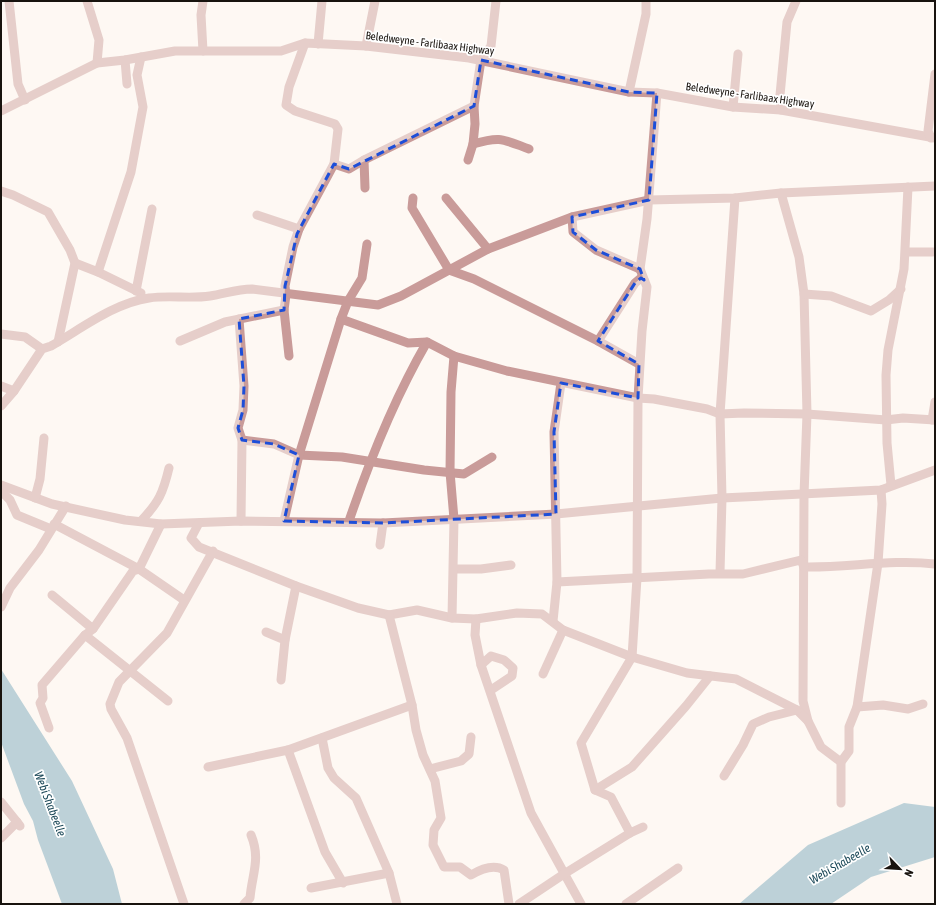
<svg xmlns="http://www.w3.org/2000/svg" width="936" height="905" viewBox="0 0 936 905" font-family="'Asap Condensed',sans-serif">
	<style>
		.water { fill: #6fa3b8 }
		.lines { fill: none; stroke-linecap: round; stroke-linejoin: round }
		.minor { stroke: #c99b99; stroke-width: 9 }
		.marked { fill: none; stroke: #1d4ed8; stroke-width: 3; stroke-dasharray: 8 5; stroke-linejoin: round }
		.labels { text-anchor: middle; stroke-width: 3.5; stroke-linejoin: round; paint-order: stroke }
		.street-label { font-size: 11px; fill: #18130e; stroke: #fff }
		.water-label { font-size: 12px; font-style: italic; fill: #1a4757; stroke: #fff }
	</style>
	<rect width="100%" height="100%" fill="#fef8f3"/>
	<g class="water">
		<path d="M1,669L72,781L113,869L122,904H62L38,840L33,821L24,804L1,742Z"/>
		<path d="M904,803L935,807V857L871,877L831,904H739L808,845Z"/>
	</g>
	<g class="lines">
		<g class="minor">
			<path d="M9,1L18,84L25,100"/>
			<path d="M87,1L99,40L97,63"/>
			<path d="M203,1L201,15L203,51"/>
			<path d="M318,44L322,1"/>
			<path d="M366,46L375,1"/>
			<path d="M125,60L127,84"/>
			<path d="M629,92L646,14V1"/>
			<path d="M733,107L738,54"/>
			<path d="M781,110L780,95L787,22L796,1"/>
			<path d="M1,111L97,63L125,60L175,51H281L305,43L366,46L469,58L629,92L657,93L733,107L781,110L935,138"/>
			<path d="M931,138L928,131L935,74"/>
			<path d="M473,144C501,136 502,139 529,149"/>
			<path d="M364,160L365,188"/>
			<path d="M468,160L473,144L475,124L474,106L481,60L491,46L496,1"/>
			<path d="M334,164L349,169L364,160L474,106"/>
			<path d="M1,191L13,195L48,212L70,250L75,263L58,342"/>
			<path d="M781,193L799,257L804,294L807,414L804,495L803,701L808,721L821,747L841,762"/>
			<path d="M413,198L412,208L449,270L474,279L598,341L639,364"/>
			<path d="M446,198L488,249"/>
			<path d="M257,215L299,229"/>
			<path d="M572,217L573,232L596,250L640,269"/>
			<path d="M906,252H933"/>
			<path d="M75,263L98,272L141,293"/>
			<path d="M98,272L131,172L143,107L137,75L141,57"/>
			<path d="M136,291L152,209"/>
			<path d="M804,294L831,296L871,311L889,300L901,289"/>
			<path d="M239,319L244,386L243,410L238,428L242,440L241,521"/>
			<path d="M341,319L408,343L427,342L454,356L507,371L638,398L654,399L707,409L720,414L744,413L807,414L886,420L903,418L935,420"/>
			<path d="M1,334L25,337L42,349"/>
			<path d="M180,341L225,322L284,310"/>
			<path d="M598,341L635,283L641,278L644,280"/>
			<path d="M289,356L284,310L286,295L285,286L293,247L299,229L334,164L338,129L335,124L295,111L286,105L289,87L305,43"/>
			<path d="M1,386L14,391"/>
			<path d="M1,406L14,391L42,349L51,346C81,329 114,303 149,298C169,295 190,299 210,296C224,294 237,289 252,289L378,305L401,296L488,249L572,217L649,200L735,198L781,193L935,186"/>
			<path d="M932,420L935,402"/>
			<path d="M242,440L274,444L299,455L342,457L424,470L464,474L492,457"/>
			<path d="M1,485L52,504L125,520L161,524L241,521L383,523L556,514L722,498L881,490L935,470"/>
			<path d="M891,485L887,443L886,375L888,350L904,269L908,187"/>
			<path d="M1,491L10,500L17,515L51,529"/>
			<path d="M35,498L40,479L44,438"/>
			<path d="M141,521C159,502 163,493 169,468"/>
			<path d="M284,521L299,455L341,319L348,301L362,278L367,244"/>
			<path d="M349,521C370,459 394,399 427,342"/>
			<path d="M199,523L191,538L199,547L296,586L358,608L389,615L417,610L452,618L476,619L517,613L542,614L563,630L632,657L687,673L736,679L797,710L808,721"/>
			<path d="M54,524L139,569L184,600"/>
			<path d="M380,545L383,523"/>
			<path d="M804,567C847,568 891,559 935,564"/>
			<path d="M454,569H481L511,565"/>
			<path d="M720,573L722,498L720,414L735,198"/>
			<path d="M557,582L709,574H743L801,560L804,567"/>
			<path d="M52,595L93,629"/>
			<path d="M1,607L10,588L39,550L66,506"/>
			<path d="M389,615L412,705L416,730L423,755L435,781L441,818L434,830L433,845L444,867H460L471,875C481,869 494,864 504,870L509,904"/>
			<path d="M452,618L454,519L450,472L451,392L454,356"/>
			<path d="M476,619L475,635L481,665L531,813L581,904"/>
			<path d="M553,621L557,582L554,432L561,383"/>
			<path d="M266,632L285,640"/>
			<path d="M85,635L168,701"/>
			<path d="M481,665L491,656L504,660L513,668L512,676L491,690"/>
			<path d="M543,674L563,630"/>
			<path d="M281,680L285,640L296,586"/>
			<path d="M857,707L883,705L908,709L923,704"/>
			<path d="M49,728L40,703L43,698L42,685L85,635L93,629L133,571L139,569L161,524"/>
			<path d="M322,738L328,768L334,778L356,798L389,873L397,904"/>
			<path d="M288,750L325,852L343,883"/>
			<path d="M208,767L288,750L412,705"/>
			<path d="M430,769L461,761L469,754L471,737"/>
			<path d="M724,776L743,745L753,724L769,717L797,710"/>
			<path d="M595,790L632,767L686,706L710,676"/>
			<path d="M1,802L17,822"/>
			<path d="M841,803V762L849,751V727L857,707L878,563L882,504L881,490"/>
			<path d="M630,833L611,797L595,790L581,743L632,657L637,578L638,398L642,331L647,287L640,269L647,219L657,93"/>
			<path d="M1,838L17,822L20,826"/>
			<path d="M311,888L389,873"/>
			<path d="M184,904L127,738L111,709L110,704L119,682L167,633L213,551"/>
			<path d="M244,904L250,898C252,874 261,859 251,835"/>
			<path d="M519,904L564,874L630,833L643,827"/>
			<path d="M626,904L678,868"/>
		</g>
	</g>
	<path d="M0 0H936V905H0ZM481,60L629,92L657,93L649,200L572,217L573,232L596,250L640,269L644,280L641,278L635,283L598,341L639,364L638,398L561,383L554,432L556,514L383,523L284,521L299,455L274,444L242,440L238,428L243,410L244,386L239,319L284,310L285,286L297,234L334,164L349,169L474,106Z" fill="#fef8f3" fill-opacity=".55" fill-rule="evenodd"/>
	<path class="marked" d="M481,60L629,92L657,93L649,200L572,217L573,232L596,250L640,269L644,280L641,278L635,283L598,341L639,364L638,398L561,383L554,432L556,514L383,523L284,521L299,455L274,444L242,440L238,428L243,410L244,386L239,319L284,310L285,286L297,234L334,164L349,169L474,106Z"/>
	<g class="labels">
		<g class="street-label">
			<text transform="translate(430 43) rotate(7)" y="4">Beledweyne - Farlibaax Highway</text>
			<text transform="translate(750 95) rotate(8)" y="4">Beledweyne - Farlibaax Highway</text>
		</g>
		<g class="water-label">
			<text transform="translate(50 804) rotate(69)" y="4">Webi Shabeelle</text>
			<text transform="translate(840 864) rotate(-30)" y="4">Webi Shabeelle</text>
		</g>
	</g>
	<rect width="936" height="905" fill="none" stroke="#18130e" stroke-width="4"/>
	<g transform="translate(900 869) rotate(115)" stroke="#ffffff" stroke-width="3" paint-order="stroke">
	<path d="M0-3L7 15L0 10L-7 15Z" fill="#18130e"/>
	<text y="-6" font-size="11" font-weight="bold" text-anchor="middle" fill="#18130e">N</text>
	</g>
</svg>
